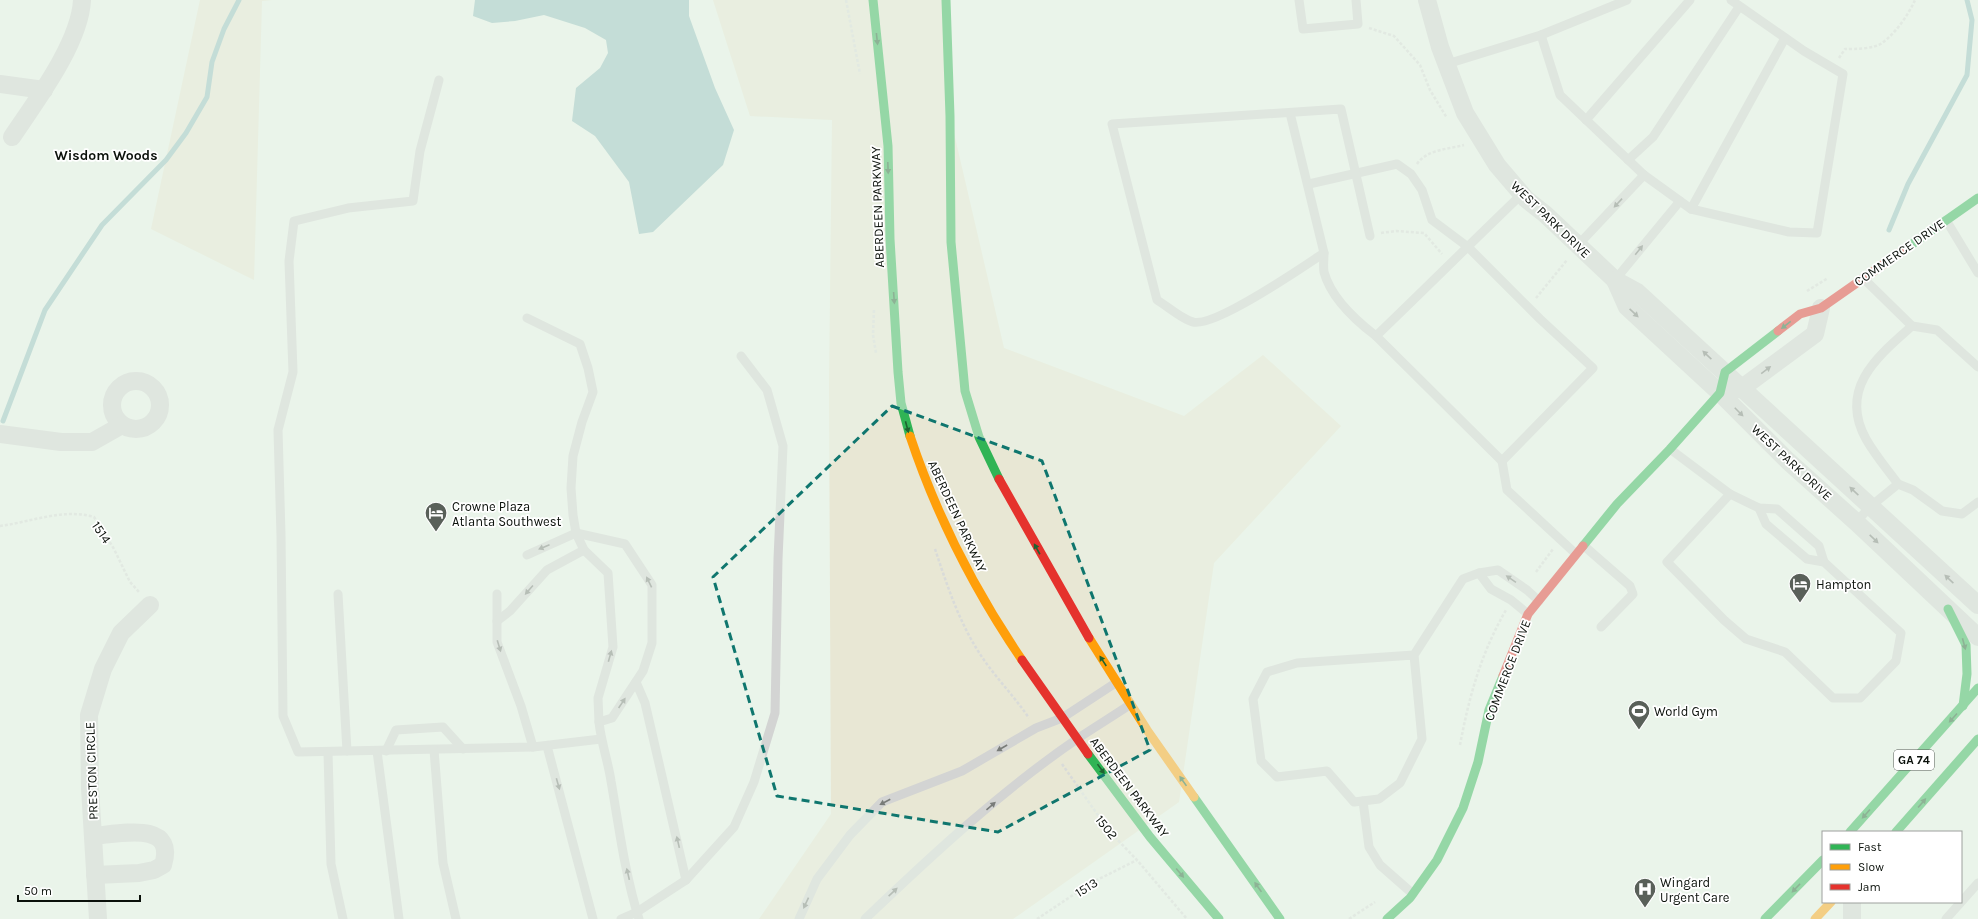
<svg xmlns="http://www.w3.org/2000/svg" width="1978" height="919" viewBox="0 0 1978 919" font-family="Karla,sans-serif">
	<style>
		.green { fill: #e8e7d4 }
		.water { fill: #98c0c1 }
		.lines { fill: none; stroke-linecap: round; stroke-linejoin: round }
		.stream { stroke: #98c0c1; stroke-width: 5 }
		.path { stroke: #d9dbd9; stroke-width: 2.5; stroke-dasharray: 3 2; stroke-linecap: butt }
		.lane { stroke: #d3d4d3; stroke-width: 9 }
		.street { stroke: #d3d4d3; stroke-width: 18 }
		.fast { stroke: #30b455; stroke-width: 9 }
		.slow { stroke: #ff9f0a; stroke-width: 9 }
		.jam { stroke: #e5322d; stroke-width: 9 }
		.oneway { fill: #1e6230 }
		.oneway2 { fill: #797c79 }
		.marked { fill: none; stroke: #0f766e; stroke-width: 3; stroke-dasharray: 8 5; stroke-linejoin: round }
		.labels { text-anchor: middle; stroke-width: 3.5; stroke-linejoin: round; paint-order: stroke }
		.shield { fill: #fff; stroke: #545854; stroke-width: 1 }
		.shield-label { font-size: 12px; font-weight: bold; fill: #0b110b }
		.street-label { font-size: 13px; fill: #0b110b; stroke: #fff }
		.poi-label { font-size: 13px; fill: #0b110b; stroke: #fff; text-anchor: start }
		.neighbourhood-label { font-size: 14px; font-weight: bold; fill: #0b110b; stroke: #fff }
	</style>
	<rect width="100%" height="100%" fill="#eaf4ea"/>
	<g class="green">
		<path d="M200,0H272L262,1L254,280L151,229Z"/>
		<path d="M713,0H948L950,116L1004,348L1184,416L1263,355L1341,426L1214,563L1179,802L1013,919H759L831,814L829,387L832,120L750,116Z"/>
	</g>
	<path class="water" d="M475,0H689V16L715,88L734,130L723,165L653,232L639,234L629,182L595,136L572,121L576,88L600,68L608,53L606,40L585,28L544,15L515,21L492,23L473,16Z"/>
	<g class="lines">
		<g class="stream">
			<path d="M1889,230L1908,184L1967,75L1972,20L1967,0"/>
			<path d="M3,421L45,310L102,225L166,160L186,133L207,97L212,62L224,29L239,0"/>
		</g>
		<g class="path">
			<path d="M846,0L860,74"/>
			<path d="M1369,28L1394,36L1420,65L1430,90L1447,118"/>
			<path d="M1839,58L1845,49C1855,49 1874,49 1882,43C1895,34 1909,14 1915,0"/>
			<path d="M1417,164C1426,150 1448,149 1464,145"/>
			<path d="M1381,233L1396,231L1424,233L1442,254"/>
			<path d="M1807,291L1828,278"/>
			<path d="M1536,298L1567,260"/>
			<path d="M874,310L873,335L876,353"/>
			<path d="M0,526C31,522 63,508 94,517L114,549L130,582L139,592"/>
			<path d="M935,549C946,582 957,616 975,646C990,672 1012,693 1029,718"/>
			<path d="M1536,572L1553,549"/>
			<path d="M1460,745C1469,697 1481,653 1506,610"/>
			<path d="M1062,764L1109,831L1137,860L1187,919"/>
			<path d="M1037,919L1091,883L1137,860"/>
			<path d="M1349,919L1375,902"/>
		</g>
		<g class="lane">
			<path d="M1299,0L1303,29L1358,24L1356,0"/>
			<path d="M1541,35L1627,0"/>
			<path d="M1447,64L1541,35L1560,95L1644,175L1691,209L1789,232L1817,233L1843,74L1804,51L1731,0"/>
			<path d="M439,80L420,151L413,201L348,208L294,221L289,261L293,372L278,430L281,535L283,716L298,752L533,747L601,739"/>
			<path d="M1290,113L1324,253C1324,259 1323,266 1324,272C1331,298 1355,320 1376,336"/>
			<path d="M1586,120L1690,0"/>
			<path d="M1628,160L1653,137L1739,7"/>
			<path d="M1309,184L1397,164L1411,174L1422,190L1432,220L1468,247L1540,319L1593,368L1502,461L1376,336C1425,289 1473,241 1522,194"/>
			<path d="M1691,209L1785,38"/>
			<path d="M1946,220L1978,273"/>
			<path d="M1578,245L1644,175"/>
			<path d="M1324,253C1303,267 1214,328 1193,322C1183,320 1167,306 1157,300L1112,124L1341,109L1370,236"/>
			<path d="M1863,278L1912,326L1937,330L1978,367"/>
			<path d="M1615,280L1680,201"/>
			<path d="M527,318L580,344L588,368L593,392L582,422L573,456L571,488L573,515L576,533L584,550"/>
			<path d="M1670,449L1730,494L1759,508L1777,509L1819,546L1824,562"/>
			<path d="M1502,461L1507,490L1576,554"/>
			<path d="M1898,484C1887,469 1875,455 1866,439C1838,388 1878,356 1912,326"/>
			<path d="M1730,494L1667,562L1724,620L1746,639L1785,652L1833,698H1860L1896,661L1901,633L1824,562L1807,559L1766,524L1759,508"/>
			<path d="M1856,522L1871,506L1898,484L1913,490L1942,511L1962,514L1978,502"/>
			<path d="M1583,545L1630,586L1633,594L1601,627"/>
			<path d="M527,555L576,533L625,544L652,585V643L643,671L612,718L599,722C601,742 608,761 611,781C619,827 625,875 639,919"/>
			<path d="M1479,573L1491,589L1511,600L1528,614"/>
			<path d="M338,594L347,751"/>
			<path d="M497,594V642L521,706L533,747"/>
			<path d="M497,621L510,611L547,570L584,550L608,573L613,647L598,698L599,722"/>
			<path d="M1414,655L1297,663L1267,672L1253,699L1261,761L1277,777L1327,771L1354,802L1379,799L1400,783L1422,739L1414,655L1463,579L1479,573L1498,570L1527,590L1539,601"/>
			<path d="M636,682L645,703L686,880"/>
			<path d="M547,746L593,919"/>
			<path d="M434,750L443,863L456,919"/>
			<path d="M377,751L399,919"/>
			<path d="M386,751L396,730L443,727L463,749"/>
			<path d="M328,752L331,864L343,919"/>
			<path d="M1363,801L1369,847L1380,865L1413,894"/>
			<path d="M621,919L637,912L686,880L734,827L754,782L775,713L778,559L783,446L767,390L741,356"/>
			<path d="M799,919L817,879L850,835L882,802L962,771L1036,728L1062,718L1117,682"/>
			<path d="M865,919C932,855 1001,791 1077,739C1095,727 1113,716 1131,704"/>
			<path d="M1946,919L1978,883"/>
		</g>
		<g class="street">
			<path d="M1427,0L1440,47L1465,113L1497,165L1526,199L1545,214L1615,280L1637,292L1978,605"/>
			<path d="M0,84L44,90"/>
			<path d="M12,137C36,101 80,43 82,0"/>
			<path d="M1615,280L1627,307L1720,393L1788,461L1856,522L1978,637"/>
			<circle cx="136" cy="405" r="24"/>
			<path d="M1731,391L1742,388L1815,334L1821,308"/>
			<path d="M0,434L61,442H92L122,425"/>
			<path d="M93,836C119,834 177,820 163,865L154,870L139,873L95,875"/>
			<path d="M98,919L90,788L89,715L103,669L121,633L150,605"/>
			<path d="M1852,919V902"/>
		</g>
		<g class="fast">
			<path d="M873,0L888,146L890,239L898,372L901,403L910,436"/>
			<path d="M946,0L950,116L951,242L965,391L979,437L999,479"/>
			<path d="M1901,252L1978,198"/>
			<path d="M1583,546L1617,504L1670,449L1720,393L1725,372L1778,331"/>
			<path d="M1948,609L1966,645L1967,674L1963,706"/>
			<path d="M1088,754L1150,837L1219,919"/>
			<path d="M1194,797L1280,919"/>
			<path d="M1850,832L1978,688"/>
			<path d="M1896,832L1978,739"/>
			<path d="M1387,919L1410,898L1437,860L1463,808L1478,762L1489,710L1503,676"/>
			<path d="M1765,919L1823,860"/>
		</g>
		<g class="slow">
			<path d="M910,436C936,514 975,591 1022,660"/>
			<path d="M1089,638L1147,730L1194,797"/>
			<path d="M1815,919L1831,902"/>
		</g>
		<g class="jam">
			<path d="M1778,331L1800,314L1821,308L1901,252"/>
			<path d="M999,479L1089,638"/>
			<path d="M1022,660L1088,754"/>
			<path d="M1503,676L1528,614L1583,546"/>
		</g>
	</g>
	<defs><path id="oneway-solid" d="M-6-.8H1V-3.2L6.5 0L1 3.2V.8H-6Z"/></defs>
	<g class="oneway">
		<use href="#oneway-solid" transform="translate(877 39) rotate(84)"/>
		<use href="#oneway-solid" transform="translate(888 168) rotate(88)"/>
		<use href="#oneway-solid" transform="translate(894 298) rotate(86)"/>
		<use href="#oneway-solid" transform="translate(1786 325) rotate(142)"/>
		<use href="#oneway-solid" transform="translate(907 427) rotate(75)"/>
		<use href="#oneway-solid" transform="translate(1037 549) rotate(-119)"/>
		<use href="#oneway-solid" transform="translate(1964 644) rotate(75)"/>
		<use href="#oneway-solid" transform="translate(1103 661) rotate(-123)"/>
		<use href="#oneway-solid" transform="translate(1953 718) rotate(132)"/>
		<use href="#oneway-solid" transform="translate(1101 769) rotate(54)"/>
		<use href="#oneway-solid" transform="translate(1183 781) rotate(-125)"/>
		<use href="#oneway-solid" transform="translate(1922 803) rotate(-49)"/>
		<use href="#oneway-solid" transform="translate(1866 814) rotate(132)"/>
		<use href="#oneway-solid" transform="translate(1180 873) rotate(50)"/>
		<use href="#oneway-solid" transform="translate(1258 887) rotate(-125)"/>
		<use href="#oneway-solid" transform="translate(1796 888) rotate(134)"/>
	</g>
	<g class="oneway2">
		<use href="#oneway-solid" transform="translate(1618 203) rotate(133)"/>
		<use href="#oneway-solid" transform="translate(1639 250) rotate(-51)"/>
		<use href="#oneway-solid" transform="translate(1634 313) rotate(43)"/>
		<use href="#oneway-solid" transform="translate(1707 355) rotate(-137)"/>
		<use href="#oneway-solid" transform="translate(1766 370) rotate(-37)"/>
		<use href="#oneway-solid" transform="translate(1739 412) rotate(45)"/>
		<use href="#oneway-solid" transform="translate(1854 491) rotate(-137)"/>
		<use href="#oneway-solid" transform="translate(1874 539) rotate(44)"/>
		<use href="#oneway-solid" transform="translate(544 547) rotate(157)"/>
		<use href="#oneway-solid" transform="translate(1511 579) rotate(-146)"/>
		<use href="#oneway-solid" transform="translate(1949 579) rotate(-137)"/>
		<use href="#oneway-solid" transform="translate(649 582) rotate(-116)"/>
		<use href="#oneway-solid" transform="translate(529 590) rotate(131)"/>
		<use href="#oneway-solid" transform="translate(499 646) rotate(73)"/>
		<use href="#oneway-solid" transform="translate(610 656) rotate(-74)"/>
		<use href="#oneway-solid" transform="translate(622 703) rotate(-56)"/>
		<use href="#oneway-solid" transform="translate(1002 748) rotate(150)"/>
		<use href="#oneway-solid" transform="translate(558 784) rotate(74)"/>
		<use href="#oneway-solid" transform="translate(885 802) rotate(152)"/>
		<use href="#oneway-solid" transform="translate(991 806) rotate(-41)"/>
		<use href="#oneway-solid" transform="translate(678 842) rotate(-103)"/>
		<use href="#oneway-solid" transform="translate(628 874) rotate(-103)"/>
		<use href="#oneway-solid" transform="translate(893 892) rotate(-43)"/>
		<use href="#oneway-solid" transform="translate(806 903) rotate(115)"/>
	</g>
	<path d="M0 0H1978V919H0ZM892,406L1042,461L1150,750L998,832L777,796L713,577Z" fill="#eaf4ea" fill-opacity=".55" fill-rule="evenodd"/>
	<path class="marked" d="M892,406L1042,461L1150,750L998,832L777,796L713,577Z"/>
	<defs>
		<g id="hotel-pin" transform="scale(1.15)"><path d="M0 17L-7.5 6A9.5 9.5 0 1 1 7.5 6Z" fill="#596059" stroke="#fff"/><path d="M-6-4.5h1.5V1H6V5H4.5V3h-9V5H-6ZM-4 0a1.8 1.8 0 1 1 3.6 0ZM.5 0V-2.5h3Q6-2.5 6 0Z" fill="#fff"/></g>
		<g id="stadium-pin" transform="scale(1.15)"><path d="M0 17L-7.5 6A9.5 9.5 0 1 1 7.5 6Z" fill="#596059" stroke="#fff"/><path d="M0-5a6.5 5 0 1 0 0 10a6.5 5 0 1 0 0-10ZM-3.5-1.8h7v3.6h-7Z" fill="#fff"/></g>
		<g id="hospital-pin" transform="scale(1.15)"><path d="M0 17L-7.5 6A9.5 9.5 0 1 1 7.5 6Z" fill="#596059" stroke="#fff"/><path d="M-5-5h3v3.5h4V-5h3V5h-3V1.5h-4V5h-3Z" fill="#fff"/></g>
	</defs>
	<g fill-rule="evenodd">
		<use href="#hotel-pin" x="436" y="513"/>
		<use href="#hotel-pin" x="1800" y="584"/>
		<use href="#stadium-pin" x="1639" y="711"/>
		<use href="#hospital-pin" x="1645" y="889"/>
	</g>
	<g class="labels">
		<rect class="shield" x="1894" y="750" width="40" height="20" rx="3"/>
		<g class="shield-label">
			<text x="1914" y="764">GA 74</text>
		</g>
		<g class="street-label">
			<text transform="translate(877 207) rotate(-92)" y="5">ABERDEEN PARKWAY</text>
			<text transform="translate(1551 219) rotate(44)" y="5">WEST PARK DRIVE</text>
			<text transform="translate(1899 252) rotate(-35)" y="5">COMMERCE DRIVE</text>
			<text transform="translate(1792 462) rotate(43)" y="5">WEST PARK DRIVE</text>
			<text transform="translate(958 516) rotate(65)" y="5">ABERDEEN PARKWAY</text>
			<text transform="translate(102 532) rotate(56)" y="5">1514</text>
			<text transform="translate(1507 670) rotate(-69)" y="5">COMMERCE DRIVE</text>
			<text transform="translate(91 771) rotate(-92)" y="5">PRESTON CIRCLE</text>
			<text transform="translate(1130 787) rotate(53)" y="5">ABERDEEN PARKWAY</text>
			<text transform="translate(1107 827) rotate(51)" y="5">1502</text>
			<text transform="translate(1086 887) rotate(-32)" y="5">1513</text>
		</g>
		<g class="poi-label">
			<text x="452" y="511">Crowne Plaza<tspan x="452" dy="15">Atlanta Southwest</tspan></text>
			<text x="1816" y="589">Hampton</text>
			<text x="1654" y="716">World Gym</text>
			<text x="1660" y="887">Wingard<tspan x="1660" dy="15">Urgent Care</tspan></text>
		</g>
		<g class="neighbourhood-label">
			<text x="106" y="160">Wisdom Woods</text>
		</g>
	</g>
	<rect x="1822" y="831" width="140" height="72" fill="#ffffff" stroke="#9da09d"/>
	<rect x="1830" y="844" width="20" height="6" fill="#30b455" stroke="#9da09d"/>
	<text x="1858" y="851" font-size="12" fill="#0b110b">Fast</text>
	<rect x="1830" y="864" width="20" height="6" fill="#ff9f0a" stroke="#9da09d"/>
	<text x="1858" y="871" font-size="12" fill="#0b110b">Slow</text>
	<rect x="1830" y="884" width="20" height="6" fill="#e5322d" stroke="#9da09d"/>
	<text x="1858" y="891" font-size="12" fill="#0b110b">Jam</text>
	<path d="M18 895v6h122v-6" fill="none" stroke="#0b110b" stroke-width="2"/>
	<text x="24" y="895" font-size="12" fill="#0b110b" stroke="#ffffff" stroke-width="3" paint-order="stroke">50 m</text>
</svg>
